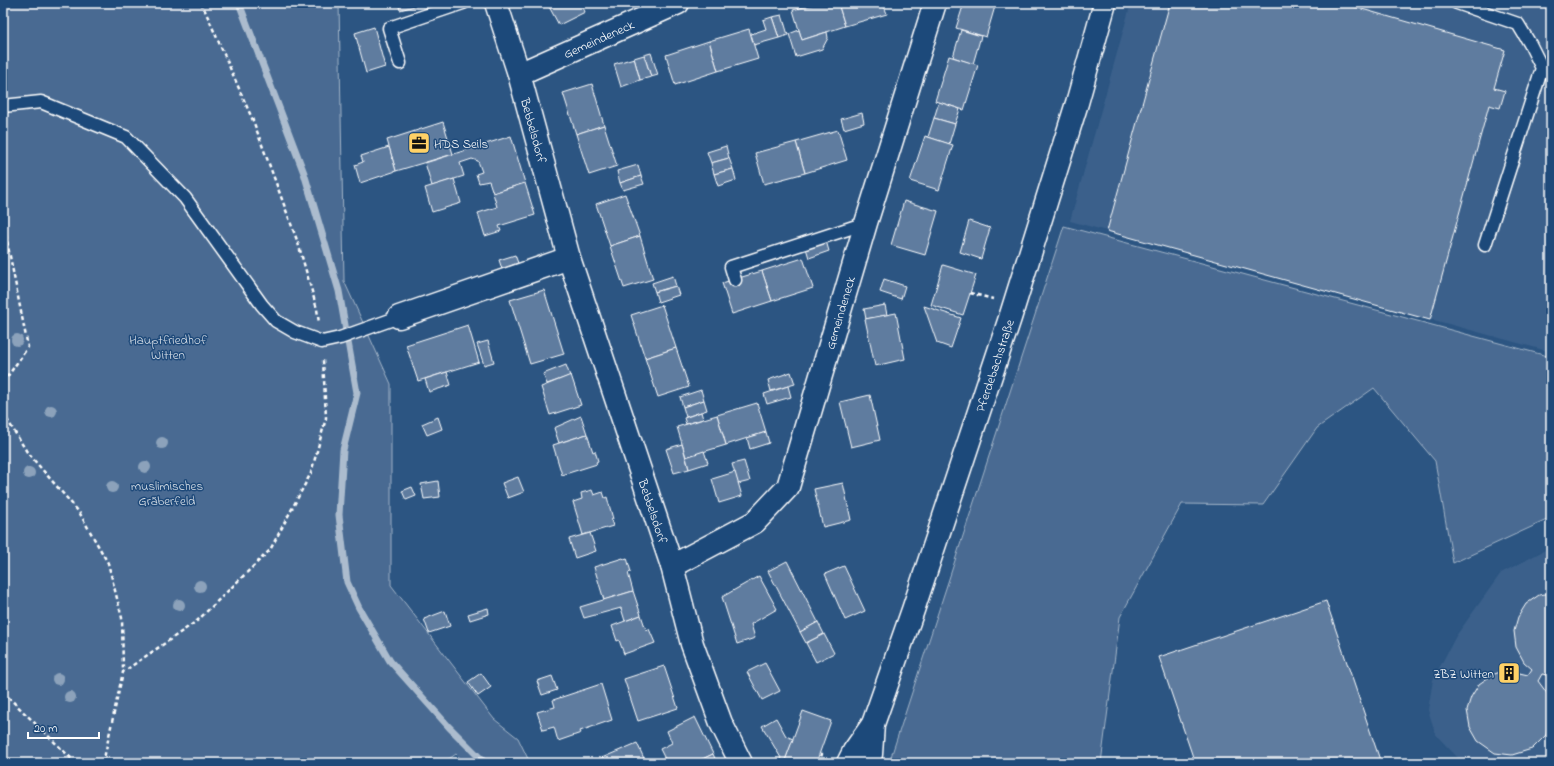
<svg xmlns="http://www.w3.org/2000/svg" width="1554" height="766" viewBox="0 0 1554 766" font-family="'Indie Flower',sans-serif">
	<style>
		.built { fill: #3b618b }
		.green { fill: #486b92; stroke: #a4b5c8 }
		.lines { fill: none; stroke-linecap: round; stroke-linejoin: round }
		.stream { stroke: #acbcce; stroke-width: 7 }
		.building { fill: #5e7c9f; stroke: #fff }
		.lane-casing { stroke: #fff; stroke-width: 15 }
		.street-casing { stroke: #fff; stroke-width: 25 }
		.secondary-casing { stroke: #fff; stroke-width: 25 }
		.path { stroke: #fff; stroke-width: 2.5; stroke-dasharray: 4 3; stroke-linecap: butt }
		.lane { stroke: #1f4a7a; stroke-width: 12 }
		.street { stroke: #1f4a7a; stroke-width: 22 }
		.secondary { stroke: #1f4a7a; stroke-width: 22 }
		.tree { fill: #8ca2bb }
		.labels { text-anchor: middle; stroke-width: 3; stroke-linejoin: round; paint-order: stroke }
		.street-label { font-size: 13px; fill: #fff; stroke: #1f4a7a }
		.poi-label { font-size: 13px; fill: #fff; stroke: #1f4a7a; text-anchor: start }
		.park-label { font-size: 13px; fill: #dae1e9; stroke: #1f4a7a }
	</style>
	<rect width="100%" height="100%" fill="#2c5582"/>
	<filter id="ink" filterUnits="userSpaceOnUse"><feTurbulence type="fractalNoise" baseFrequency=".025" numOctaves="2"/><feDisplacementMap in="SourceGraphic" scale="8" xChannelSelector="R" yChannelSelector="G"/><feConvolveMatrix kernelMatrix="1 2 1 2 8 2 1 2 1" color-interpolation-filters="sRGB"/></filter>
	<g filter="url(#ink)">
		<g class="built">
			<path d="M1131,3H1551V352L1070,221Z"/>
			<path d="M1551,547V763H1463L1436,735L1428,710L1433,680L1456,636L1501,573Z"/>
		</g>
		<g class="green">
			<path d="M3,3H339L344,281L391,384V585L494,719L518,738L530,763H465L456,754L443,763H3Z"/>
			<path d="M1064,226L1551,357V518L1453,563L1435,461L1374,388L1317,428L1263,505L1182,504L1120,617L1101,763H889Z"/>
		</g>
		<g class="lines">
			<path class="stream" d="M239,3L304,173L339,291L357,393L343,450L339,515L347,582L359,608L390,661L449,727L485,763"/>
		</g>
		<g class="building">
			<path d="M398,3H421L422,4L400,10Z"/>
			<path d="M547,3H581L585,12L559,25Z"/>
			<path d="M818,3H838L845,26L802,40L793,10Z"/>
			<path d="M838,3H883L887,14L845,26Z"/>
			<path d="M964,3H996L986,37L956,28Z"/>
			<path d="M1170,3H1341L1505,50L1494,88L1505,91L1500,108L1489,105L1430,320L1107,231Z"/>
			<path d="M782,15L788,35L779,38L772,17Z"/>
			<path d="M772,17L779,38L754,45L751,34L766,29L763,20Z"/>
			<path d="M374,27L385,67L366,73L355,33Z"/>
			<path d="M749,29L758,59L718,71L709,41Z"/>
			<path d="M799,30L802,40L827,32L828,38L822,49L796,57L789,34Z"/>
			<path d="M961,30L981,36L973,64L953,57Z"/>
			<path d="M709,41L718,71L675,85L666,55Z"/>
			<path d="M651,53L658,75L651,77L644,55Z"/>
			<path d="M644,55L651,77L640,80L634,58Z"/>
			<path d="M949,56L978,65L964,110L935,101Z"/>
			<path d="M634,58L640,80L621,87L614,64Z"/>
			<path d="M592,84L604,125L576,134L563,93Z"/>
			<path d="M939,102L960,109L955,124L934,118Z"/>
			<path d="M862,113L864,123L844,129L841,119Z"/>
			<path d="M934,118L955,124L949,144L928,137Z"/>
			<path d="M443,122L453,154L396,171L387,140Z"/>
			<path d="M604,125L617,166L589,175L576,134Z"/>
			<path d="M838,130L847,160L805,173L796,142Z"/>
			<path d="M511,136L525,183L493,193L489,181L479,183L476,174L482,172L478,161L472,159L460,163L464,176L432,186L425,163Z"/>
			<path d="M925,136L953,145L939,190L910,181Z"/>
			<path d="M796,142L805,173L764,184L755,153Z"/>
			<path d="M726,146L729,158L711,163L707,152Z"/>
			<path d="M389,147L396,171L360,183L355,165L363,162L361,156Z"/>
			<path d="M729,158L733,169L714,174L711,163Z"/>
			<path d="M638,165L641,176L620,183L617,171Z"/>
			<path d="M733,169L736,180L718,186L714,174Z"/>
			<path d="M641,176L644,184L623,190L620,183Z"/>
			<path d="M454,179L461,203L432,212L425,188Z"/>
			<path d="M525,183L535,215L499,226L501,231L485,236L478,213L497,207L493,193Z"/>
			<path d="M625,194L640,236L610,246L596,204Z"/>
			<path d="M904,201L938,211L925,255L891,245Z"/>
			<path d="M969,221L990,228L981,259L960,252Z"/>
			<path d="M640,236L653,279L624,288L610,246Z"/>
			<path d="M826,241L829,251L809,258L806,248Z"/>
			<path d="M515,255L518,263L502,269L499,260Z"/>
			<path d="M803,258L813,288L772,301L762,271Z"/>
			<path d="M943,265L976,275L963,315L931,305Z"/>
			<path d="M762,271L772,301L732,314L722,283Z"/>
			<path d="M673,276L676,286L655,292L652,283Z"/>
			<path d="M884,279L905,286L901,299L880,292Z"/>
			<path d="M676,286L679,295L658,302L655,292Z"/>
			<path d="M544,290L564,354L530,364L510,300Z"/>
			<path d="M662,305L676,348L645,358L631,315Z"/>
			<path d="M885,305L887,315L866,319L864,309Z"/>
			<path d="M924,306L961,318L951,348L937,343Z"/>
			<path d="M896,313L905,359L875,366L865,319Z"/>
			<path d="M468,325L479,362L418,381L406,345Z"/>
			<path d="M488,341L494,362L484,365L477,344Z"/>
			<path d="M676,348L689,387L658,397L645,358Z"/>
			<path d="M566,365L570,376L547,384L543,374Z"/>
			<path d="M447,372L451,385L429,392L425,379Z"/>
			<path d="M791,372L795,384L771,391L768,380Z"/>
			<path d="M571,375L581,405L550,415L541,387Z"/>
			<path d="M788,386L791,397L767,404L764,394Z"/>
			<path d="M701,390L704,400L683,407L680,397Z"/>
			<path d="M870,395L880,440L851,447L840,402Z"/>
			<path d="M704,400L707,410L686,417L683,407Z"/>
			<path d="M757,403L766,432L726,445L717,415Z"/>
			<path d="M701,412L703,419L686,424L684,418Z"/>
			<path d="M717,415L726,445L686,457L677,427Z"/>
			<path d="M581,416L587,434L559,443L554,428Z"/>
			<path d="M438,417L442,429L427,435L422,424Z"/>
			<path d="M766,432L769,443L750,449L747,438Z"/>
			<path d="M587,434L593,452L595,451L598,461L596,462L597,464L562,475L553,445Z"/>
			<path d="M682,444L689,469L674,473L666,449Z"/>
			<path d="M704,451L708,463L689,469L686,457Z"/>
			<path d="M744,461L750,481L738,484L732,464Z"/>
			<path d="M735,472L742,496L719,503L712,479Z"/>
			<path d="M518,477L524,492L508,498L502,483Z"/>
			<path d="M438,481L440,497L424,499L421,484Z"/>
			<path d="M843,483L851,520L823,527L814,489Z"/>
			<path d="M412,487L416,496L406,500L402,491Z"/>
			<path d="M592,490L594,495L603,492L605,498L607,497L613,519L611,520L613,526L583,535L573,502L582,499L581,493Z"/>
			<path d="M590,533L596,551L575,558L569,539Z"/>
			<path d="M623,558L624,559L627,558L631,572L628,573L633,591L604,600L594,567Z"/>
			<path d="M787,561L818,622L800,632L768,571Z"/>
			<path d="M844,566L865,611L845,620L825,574Z"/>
			<path d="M759,576L777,609L751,624L755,638L737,644L722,597Z"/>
			<path d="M633,591L641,615L625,621L621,608L584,618L580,607Z"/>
			<path d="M1551,593V676L1542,674L1538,681L1549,696L1551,704V721L1546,735L1532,749L1512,755L1495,753L1478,741L1470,727L1467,710L1471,697L1479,684L1492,675L1500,672L1511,671L1528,675L1532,669L1524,662L1516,647L1514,631L1518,617L1526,604L1539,595Z"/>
			<path d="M1326,601L1381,763H1195L1159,657Z"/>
			<path d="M488,608L489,614L470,620L468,614Z"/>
			<path d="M445,611L450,626L429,633L424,619Z"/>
			<path d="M641,615L646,630L649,629L655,643L624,654L619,640L617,641L612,626Z"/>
			<path d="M818,622L824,634L806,643L800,632Z"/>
			<path d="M824,634L834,653L816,662L806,643Z"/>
			<path d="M765,663L780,691L762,700L747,672Z"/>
			<path d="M664,666L678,708L638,721L624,679Z"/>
			<path d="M481,673L491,687L478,696L468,682Z"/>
			<path d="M552,676L557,690L542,695L537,681Z"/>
			<path d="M601,684L612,720L580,731L581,733L558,741L554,727L543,730L537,712L555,707L553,700Z"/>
			<path d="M803,711L831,721L816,763H784Z"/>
			<path d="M695,717L713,754L694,763H681L680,760L673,763H667L660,749L672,743L667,731Z"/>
			<path d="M776,718L786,736L793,739L784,763L762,726Z"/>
			<path d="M637,743L646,763H590Z"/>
			<path d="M713,754L717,763H694Z"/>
		</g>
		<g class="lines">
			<g class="lane-casing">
				<g id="lane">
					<path d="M1457,3L1518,24L1530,44L1542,68L1485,245"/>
					<path d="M400,63L389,28L463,3"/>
					<path d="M3,106L41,102L126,137L185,198L262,305L276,321L295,332L322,342L340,338L399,317"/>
					<path d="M735,280L731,267L866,223"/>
				</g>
			</g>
			<g class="street-casing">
				<g id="street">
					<path id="s1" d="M496,3L519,74L569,258L672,566L692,644L721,723L741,763"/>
					<path id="s2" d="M519,74L678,3"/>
					<path d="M399,317L569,258"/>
					<path id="s3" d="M672,566L755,522L788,487L866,223L935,3"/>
				</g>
			</g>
			<g class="secondary-casing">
				<g id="secondary">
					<path id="s4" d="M848,763L854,751L873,724L913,610L1010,318L1077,103L1105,3"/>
					<path d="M869,763L871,754L873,724"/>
				</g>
			</g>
			<g class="path">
				<path d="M200,3L203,6L254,123L298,243L317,309L319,323"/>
				<path d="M3,221L28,347L3,383"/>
				<path d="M970,293L993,299"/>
				<path d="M3,413L27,452L79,512L108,563L122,618L123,671"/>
				<path d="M3,692L76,763"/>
				<path d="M103,763L123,672L197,621L270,550L311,473L326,418L323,360"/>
				<path d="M819,763L822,754L819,753"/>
			</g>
			<use href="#lane" class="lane"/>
			<use href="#street" class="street"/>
			<use href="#secondary" class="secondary"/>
		</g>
		<g class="tree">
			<circle cx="17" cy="340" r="6"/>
			<circle cx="51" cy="411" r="6"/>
			<circle cx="162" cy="443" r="6"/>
			<circle cx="145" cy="467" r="6"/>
			<circle cx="29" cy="473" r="6"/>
			<circle cx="112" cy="487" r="6"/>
			<circle cx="200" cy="586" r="6"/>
			<circle cx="179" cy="605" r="6"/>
			<circle cx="58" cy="679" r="6"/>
			<circle cx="70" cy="697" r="6"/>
		</g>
	</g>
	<defs>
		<g id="office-square" transform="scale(1.15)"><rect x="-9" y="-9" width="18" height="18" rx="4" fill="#ffd166" stroke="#1f4a7a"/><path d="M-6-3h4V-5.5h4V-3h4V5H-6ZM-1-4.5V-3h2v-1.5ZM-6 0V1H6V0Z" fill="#111"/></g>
		<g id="building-square" transform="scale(1.15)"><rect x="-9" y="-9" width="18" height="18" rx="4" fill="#ffd166" stroke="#1f4a7a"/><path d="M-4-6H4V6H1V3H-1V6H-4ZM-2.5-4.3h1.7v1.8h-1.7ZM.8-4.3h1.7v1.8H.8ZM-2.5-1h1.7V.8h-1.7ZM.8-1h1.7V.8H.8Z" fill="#111"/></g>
	</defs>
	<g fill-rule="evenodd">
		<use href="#office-square" x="419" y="143"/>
		<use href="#building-square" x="1509" y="673"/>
	</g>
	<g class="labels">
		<g class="street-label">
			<text dy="5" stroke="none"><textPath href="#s2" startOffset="87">Gemeindeneck</textPath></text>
			<text dy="5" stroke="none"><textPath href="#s1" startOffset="133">Bebbelsdorf</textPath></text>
			<text dy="5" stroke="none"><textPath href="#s3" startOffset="324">Gemeindeneck</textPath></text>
			<text dy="5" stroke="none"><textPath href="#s4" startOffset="425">Pferdebachstraße</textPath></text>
			<text dy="5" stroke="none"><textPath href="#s1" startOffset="532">Bebbelsdorf</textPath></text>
		</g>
		<g class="poi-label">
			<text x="434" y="148">HDS Seils</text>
			<text x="1494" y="678" text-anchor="end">ZBZ Witten</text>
		</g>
		<g class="park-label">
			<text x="168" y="344">Hauptfriedhof<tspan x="168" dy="15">Witten</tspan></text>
			<text x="167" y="490">muslimisches<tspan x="167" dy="15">Gräberfeld</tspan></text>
		</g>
	</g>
	<rect width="1554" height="766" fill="none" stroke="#1f4a7a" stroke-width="16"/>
	<rect x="8" y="8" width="1538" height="750" fill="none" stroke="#fff" stroke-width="1.5" filter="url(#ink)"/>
	<path d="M28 732v6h71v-6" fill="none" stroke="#ffffff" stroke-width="2"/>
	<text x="34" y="732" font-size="12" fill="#ffffff" stroke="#1f4a7a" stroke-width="3" paint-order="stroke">20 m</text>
</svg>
